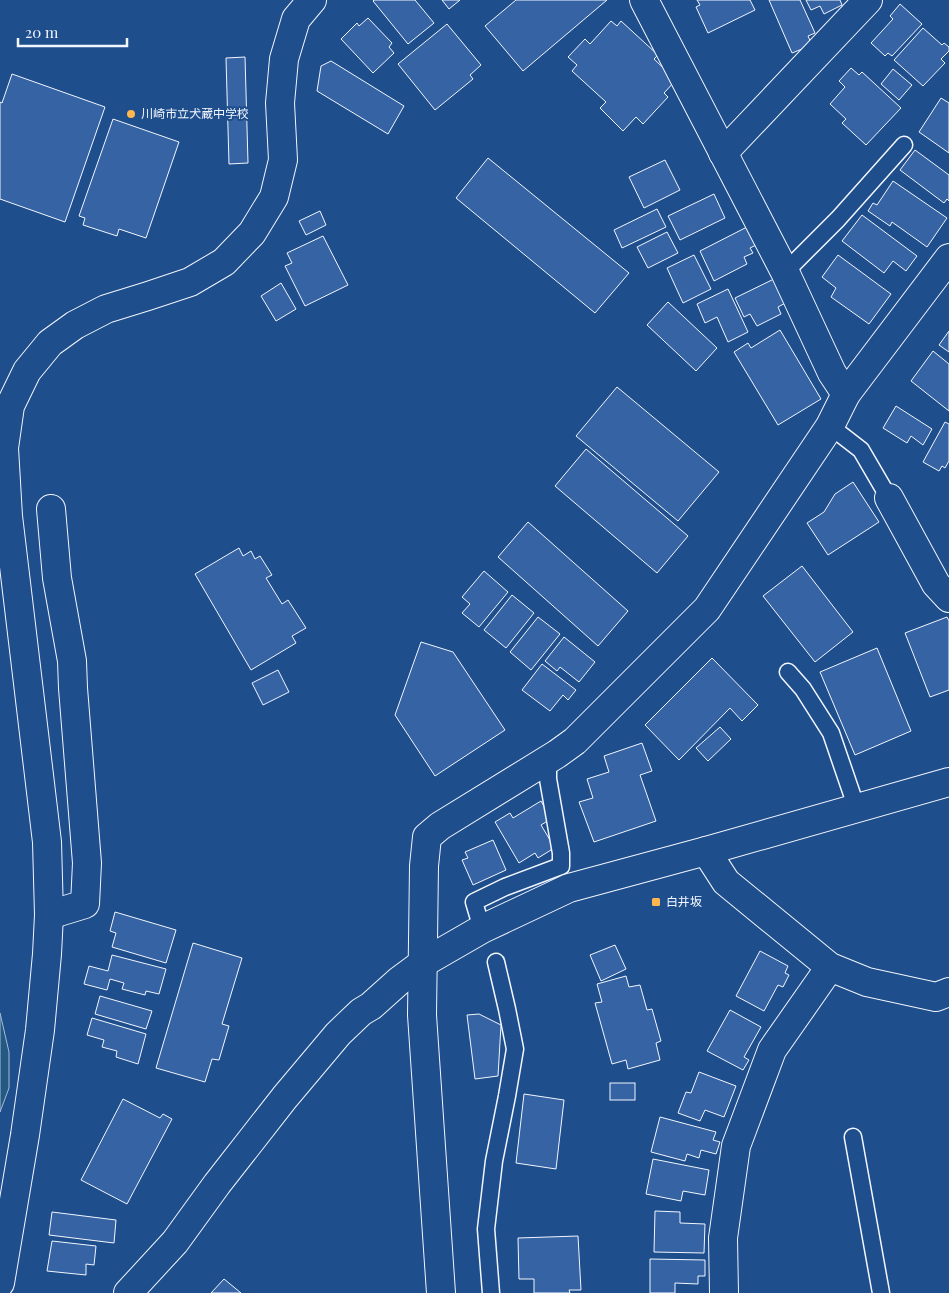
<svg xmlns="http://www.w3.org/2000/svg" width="949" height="1293" viewBox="0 0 949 1293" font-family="'Playfair Display','Noto Sans JP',serif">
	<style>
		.green { fill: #245a82; stroke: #a8bbd7 }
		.building { fill: #3563a3; stroke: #f2f6ff }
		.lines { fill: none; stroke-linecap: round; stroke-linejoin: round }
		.lane-casing { stroke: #f2f6ff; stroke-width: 19 }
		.street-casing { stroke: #f2f6ff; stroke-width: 30 }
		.secondary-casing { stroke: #f2f6ff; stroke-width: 30 }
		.lane { stroke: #1f4e8c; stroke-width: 16 }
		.street { stroke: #1f4e8c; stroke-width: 28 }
		.secondary { stroke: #1f4e8c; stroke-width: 28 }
		.poi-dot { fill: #ffb74d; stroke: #1f4e8c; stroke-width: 2 }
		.labels { text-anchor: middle; stroke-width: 4; stroke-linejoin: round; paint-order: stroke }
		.poi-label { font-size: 12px; fill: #f2f6ff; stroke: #1f4e8c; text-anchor: start }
	</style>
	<rect width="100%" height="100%" fill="#1f4e8c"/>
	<path class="green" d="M0,1013L9,1052V1088L0,1112Z"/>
	<g class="building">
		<path d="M374,0H415L434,23L408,44L373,1Z"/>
		<path d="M442,0H460L449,9Z"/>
		<path d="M516,0H607L523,71L485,26Z"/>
		<path d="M697,0H750L755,10L708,33L696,7L700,5Z"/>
		<path d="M769,0H800L815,33L808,36L812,45L792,53Z"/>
		<path d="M806,0H840L842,5L824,14L820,6L811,10Z"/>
		<path d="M900,4L922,24L892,56L888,53L885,56L871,43L893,19L890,16Z"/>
		<path d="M368,18L392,43L389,47L394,53L373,73L341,39L357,23L359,26Z"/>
		<path d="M611,21L617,26L621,21L658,55L654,59L676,80L664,93L668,97L643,124L636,117L623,131L600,108L606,102L572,71L577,65L568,57L585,39L590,44Z"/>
		<path d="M447,24L481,65L470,75L473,79L435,110L398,64Z"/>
		<path d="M923,28L942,45L944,43L949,47V51L941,59L945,63L923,86L894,60Z"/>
		<path d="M245,57L248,163L229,164L226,58Z"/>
		<path d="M331,61L404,106L388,134L317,91L321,66Z"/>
		<path d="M851,68L859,75L862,72L901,108L866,145L842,123L846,119L830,104L845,87L839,81Z"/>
		<path d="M893,69L912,85L899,100L881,84Z"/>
		<path d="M12,74L105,107L65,222L0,199V102L2,103Z"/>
		<path d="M941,98L949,103V153L919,132Z"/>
		<path d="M113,119L179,142L146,238L119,229L117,236L83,225L85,218L79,216Z"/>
		<path d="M915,150L949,175V201L947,199L944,203L900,170Z"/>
		<path d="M488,158L629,273L595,313L456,198Z"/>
		<path d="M665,160L680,190L644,208L629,177Z"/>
		<path d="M893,181L947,218L927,247L892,222L890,226L868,211L873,203L877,205Z"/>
		<path d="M714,194L725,218L680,240L668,216Z"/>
		<path d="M657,209L666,227L622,248L614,230Z"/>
		<path d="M320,211L326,225L306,235L299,221Z"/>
		<path d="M862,215L917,256L906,271L893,261L884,273L842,241Z"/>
		<path d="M747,227L756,245L750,248L753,253L744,257L747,264L714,281L700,251Z"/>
		<path d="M667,232L678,253L648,268L637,247Z"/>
		<path d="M323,236L348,285L305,306L285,266L292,263L287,253Z"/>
		<path d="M694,255L711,289L683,303L667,268Z"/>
		<path d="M838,255L891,294L869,324L831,297L836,288L822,277Z"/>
		<path d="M778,277L789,301L778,307L781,314L757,326L750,314L744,317L735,298Z"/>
		<path d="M281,283L296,309L276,321L261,296Z"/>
		<path d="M728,289L748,332L728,342L717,317L705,323L697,304Z"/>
		<path d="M668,302L717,348L696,371L647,325Z"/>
		<path d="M780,330L821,399L778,425L734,352L748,343L751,348Z"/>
		<path d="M949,331V352L939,345Z"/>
		<path d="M933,351L949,364V411L911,381Z"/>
		<path d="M617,387L719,472L678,521L576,436Z"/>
		<path d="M896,406L932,429L923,445L911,436L907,443L883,428Z"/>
		<path d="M945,422L949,424V461L945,468L942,466L939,471L923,462Z"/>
		<path d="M586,449L688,536L657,573L555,486Z"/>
		<path d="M853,482L879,522L828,555L807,523L824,512L835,494Z"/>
		<path d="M528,522L628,611L598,646L498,557Z"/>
		<path d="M239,548L243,556L251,551L255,559L260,556L272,575L266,578L282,604L288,600L306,628L292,636L296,643L251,670L195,574Z"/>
		<path d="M802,566L853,632L815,662L763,596Z"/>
		<path d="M484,571L508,592L479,627L462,613L470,604L462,597Z"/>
		<path d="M512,595L534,613L506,648L484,630Z"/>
		<path d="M538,617L560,634L531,670L510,652Z"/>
		<path d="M947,617L949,621V690L930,697L905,633Z"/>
		<path d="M564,637L595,662L579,682L560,667L557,671L545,661Z"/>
		<path d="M421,642L453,652L505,730L435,776L395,715Z"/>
		<path d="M877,648L911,731L855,755L820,672Z"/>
		<path d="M712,658L758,705L742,721L730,708L679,760L645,725Z"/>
		<path d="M542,664L576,690L568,700L563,695L550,711L522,690Z"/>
		<path d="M278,670L289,692L263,705L252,683Z"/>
		<path d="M720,727L731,739L708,761L696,748Z"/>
		<path d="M642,743L652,771L640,775L656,821L594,842L579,802L593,798L587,779L609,772L604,756Z"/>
		<path d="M541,801L551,819L541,825L553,845L551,850L538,858L535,853L519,863L495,822L510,813L513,818Z"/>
		<path d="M493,840L506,870L473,885L462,860L468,858L465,852Z"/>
		<path d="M115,912L176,930L166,963L112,947L116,933L110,931Z"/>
		<path d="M193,943L242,958L222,1024L229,1026L219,1060L212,1059L205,1082L156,1068Z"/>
		<path d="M615,945L626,969L601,981L590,955Z"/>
		<path d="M760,951L788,966L785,973L789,975L783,987L778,985L764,1011L736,996Z"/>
		<path d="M112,955L166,969L159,994L146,991L145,995L122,989L124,983L110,979L107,990L84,984L89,966L108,971Z"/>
		<path d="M626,976L629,987L640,985L647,1010L652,1009L661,1041L656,1043L660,1060L628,1069L626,1060L612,1064L595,1003L602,1002L597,984Z"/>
		<path d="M100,996L152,1011L146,1029L95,1014Z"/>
		<path d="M730,1010L761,1027L744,1057L749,1060L743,1070L707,1051Z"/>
		<path d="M479,1014L501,1025L498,1076L475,1079L467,1015Z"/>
		<path d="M92,1018L146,1034L138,1064L116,1057L117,1051L102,1047L104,1040L87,1035Z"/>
		<path d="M699,1072L736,1086L724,1117L705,1110L700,1121L678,1113L686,1092L691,1093Z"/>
		<rect x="610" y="1083" width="25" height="17"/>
		<path d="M524,1094L564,1100L556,1169L516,1163Z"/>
		<path d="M123,1099L160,1118L163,1114L172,1119L127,1204L81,1180Z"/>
		<path d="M660,1117L716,1132L713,1140L720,1142L716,1154L701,1150L699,1158L687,1154L685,1161L651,1152Z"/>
		<path d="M653,1159L709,1170L705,1195L683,1191L681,1201L646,1194Z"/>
		<path d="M655,1211L680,1212V1223L705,1224L704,1253L654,1252Z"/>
		<path d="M52,1212L116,1220L114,1243L49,1235Z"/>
		<path d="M578,1236L581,1290H569L570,1293H534V1279H519L518,1238Z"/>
		<path d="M52,1241L96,1246L94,1265L86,1264V1275L47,1271Z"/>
		<path d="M650,1259L705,1260V1276H698V1284L675,1283V1293H650Z"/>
		<path d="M224,1279L241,1293H211Z"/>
	</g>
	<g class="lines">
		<g class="lane-casing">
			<g id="lane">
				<path d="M785,272L838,219L904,145"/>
				<path d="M830,426L861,450L889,498"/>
				<path d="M788,672L803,689L831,733L857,809"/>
				<path d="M482,929L474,902L505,887L561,866V853L548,779V760"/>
				<path d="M853,1137L881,1293"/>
				<path d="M491,1293L486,1229L494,1161L507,1096L515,1049L507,1009L496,962"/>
			</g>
		</g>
		<g class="street-casing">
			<g id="street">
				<path d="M644,0L785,272L832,373L846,394"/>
				<path d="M723,153L868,0"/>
				<path d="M889,498L936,584L949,598"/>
				<path d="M706,851L726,882L830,967L867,982L936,997L949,992"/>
				<path d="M49,915L85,904L87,863L73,688L72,661L57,578L51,509"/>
				<path d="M724,1293L723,1238L736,1146L772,1050L830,967"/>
			</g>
		</g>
		<g class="secondary-casing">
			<g id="secondary">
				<path d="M0,1283L25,1135L40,1030L47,954L49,915L47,842L8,516L4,448L10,406L27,371L50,343L75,325L106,309L148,296L190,282L224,262L252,233L274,197L283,160L280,103L284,59L296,19L312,0"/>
				<path d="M128,1293L175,1242L217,1184L285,1097L338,1034L361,1012L371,1006L400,980L423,963L482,929L569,888L706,851L949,782"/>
				<path d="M441,1293L422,1015L424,866L427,837L440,826L557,754L575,741L707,609L830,426L846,394L949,258"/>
			</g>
		</g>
		<use href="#lane" class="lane"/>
		<use href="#street" class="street"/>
		<use href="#secondary" class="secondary"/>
	</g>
	<g class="poi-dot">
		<circle cx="131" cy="114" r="5"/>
		<rect x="651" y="897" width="10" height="10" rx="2.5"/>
	</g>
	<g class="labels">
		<g class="poi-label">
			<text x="141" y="118">川崎市立犬蔵中学校</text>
			<text x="666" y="906">白井坂</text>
		</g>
	</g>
	<path d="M18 38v8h109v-8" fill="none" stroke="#f2f6ff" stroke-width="2.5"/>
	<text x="25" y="38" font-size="15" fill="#f2f6ff" stroke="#1f4e8c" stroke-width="4" paint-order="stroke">20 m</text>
</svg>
